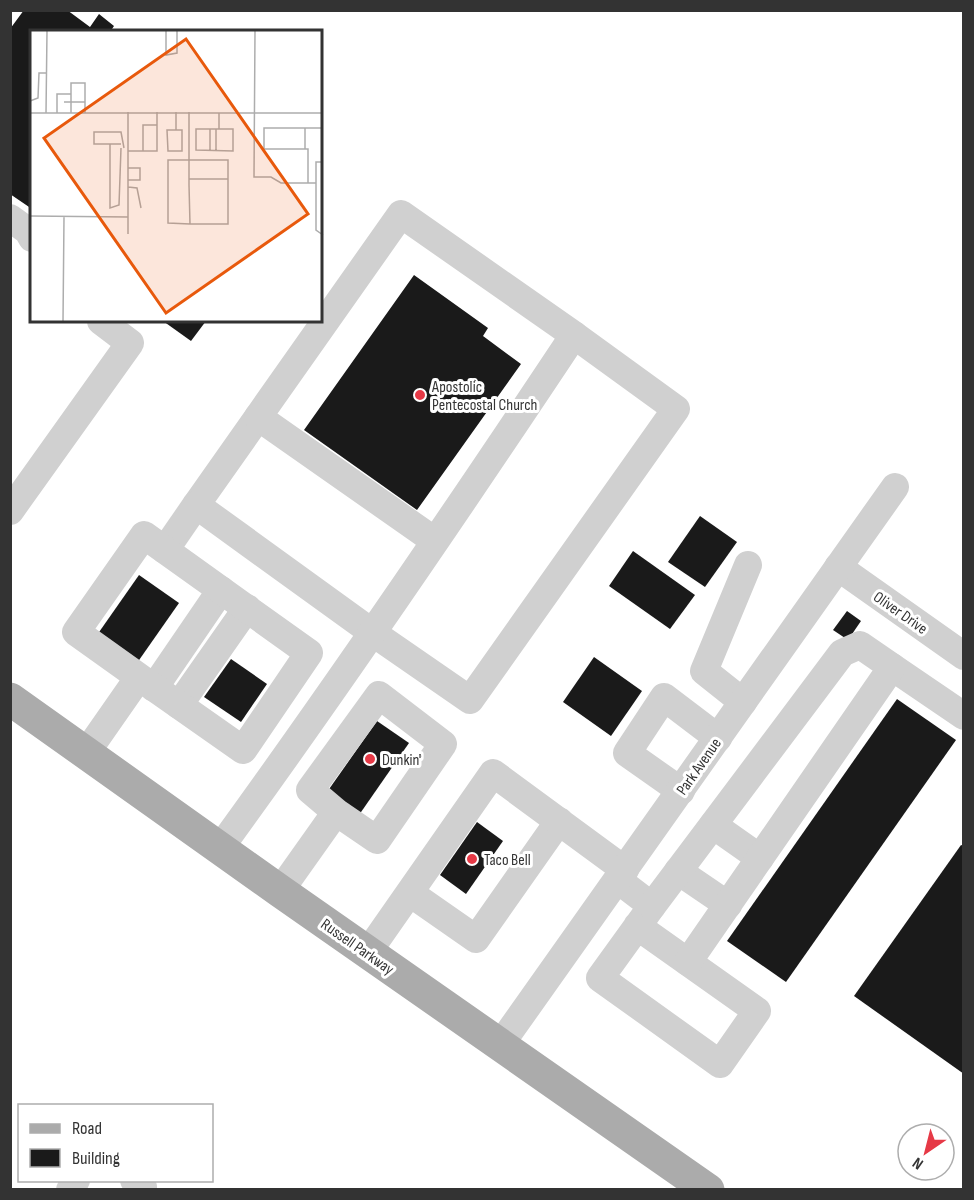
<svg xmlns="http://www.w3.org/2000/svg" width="974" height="1200" viewBox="0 0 974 1200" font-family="'Sofia Sans Condensed',sans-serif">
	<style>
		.building { fill: #1a1a1a }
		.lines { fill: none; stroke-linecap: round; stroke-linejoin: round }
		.minor { stroke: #d0d0d0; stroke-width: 28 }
		.major { stroke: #ababab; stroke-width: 33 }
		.poi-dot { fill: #e63946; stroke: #fff; stroke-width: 2 }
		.labels { text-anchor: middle; stroke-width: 6; stroke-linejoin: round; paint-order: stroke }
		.poi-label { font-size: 16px; fill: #333; stroke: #fff; text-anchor: start }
		.street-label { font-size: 16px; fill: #333; stroke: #fff }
		.inset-road { fill: none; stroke: #adadad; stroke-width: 1.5 }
		.view { fill: #e8590c; fill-opacity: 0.15; stroke: #e8590c; stroke-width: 3 }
		.inset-edge { fill: none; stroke: #333; stroke-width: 3 }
	</style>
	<rect width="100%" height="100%" fill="#fff"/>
	<g class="building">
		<path d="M24,10H67L90,27L99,14L114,26L110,32H32V209L10,194V29Z"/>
		<path d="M414,275L488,328L483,336L521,364L417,510L304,430Z"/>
		<path d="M163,321H206L191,341Z"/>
		<path d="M700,516L737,542L705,587L668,562Z"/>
		<path d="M633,551L695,595L670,629L609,586Z"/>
		<path d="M139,575L179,603L137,663L97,635Z"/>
		<path d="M847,611L861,621L848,640L833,630Z"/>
		<path d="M594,657L642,691L611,736L563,702Z"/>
		<path d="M231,659L267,684L241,722L204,697Z"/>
		<path d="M897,699L956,740L786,982L727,941Z"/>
		<path d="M377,721L409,743L359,815L327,792Z"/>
		<path d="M477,822L503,841L466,894L440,875Z"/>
		<path d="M961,845L964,846V1074L854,996Z"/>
	</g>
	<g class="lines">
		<g class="minor">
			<path d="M10,218L28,231L32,238"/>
			<path d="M258,417L196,505L373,633L470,700L676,409L574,335"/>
			<path d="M10,511L130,343L101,321"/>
			<path d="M165,550L196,505"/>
			<path d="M838,567L964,656"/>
			<path d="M892,667L964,716"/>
			<path d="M154,688L221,590"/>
			<path d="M743,702L704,671L748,565"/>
			<path d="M179,705L247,608"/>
			<path d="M86,753L139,677L243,750L309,653L144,535L76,632L139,677"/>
			<path d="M681,791L627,753L664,697L718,738"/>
			<path d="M713,825L760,858"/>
			<path d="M220,848C342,680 459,508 574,335L401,214L258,417L435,541"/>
			<path d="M678,871L728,905"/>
			<path d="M618,880L652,906L600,978L720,1064L757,1011L637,926"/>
			<path d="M280,891L336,812L377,840L443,744L379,695L310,790L336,812"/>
			<path d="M410,893L476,939L559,821"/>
			<path d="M652,906L842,653L860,645L892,667L688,962"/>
			<path d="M368,952L493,773L625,870"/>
			<path d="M500,1045L895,487"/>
			<path d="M134,1180L143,1187L141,1190"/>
			<path d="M70,1190L76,1180"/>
		</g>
		<path class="major" d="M10,699L280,891L708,1190"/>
	</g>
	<g class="poi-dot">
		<circle cx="420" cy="395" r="6"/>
		<circle cx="370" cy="759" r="6"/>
		<circle cx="472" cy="859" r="6"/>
	</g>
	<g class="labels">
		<g class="poi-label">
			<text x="432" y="392">Apostolic<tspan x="432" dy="18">Pentecostal Church</tspan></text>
			<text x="382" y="765">Dunkin'</text>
			<text x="484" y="865">Taco Bell</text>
		</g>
		<g class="street-label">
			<text transform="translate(901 612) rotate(35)" y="6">Oliver Drive</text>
			<text transform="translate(698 766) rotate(-55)" y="6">Park Avenue</text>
			<text transform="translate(358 946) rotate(35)" y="6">Russell Parkway</text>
		</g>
	</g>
	<g transform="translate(30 30)">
		<rect width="292" height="292" fill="#fff"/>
		<path class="inset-road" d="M136,1V25L147,23V1M225,1L224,147H241L251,153H286V132H293M41,64V53H55V72M0,71L8,68L9,43H17M34,72H55V83M159,82V155L160,194H198V149H159M0,83H293M16,83L17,1M27,83V64H41V83M189,83V99H166V120L203,121V99H189M180,99V120M186,99V120M146,100H152V121H138L137,100H146V82M80,114V178L89,175L91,118M91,114H64V102H91L94,118M275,119V98M98,121H127V82M113,121V95H127M98,150H110V138H98M278,153V119H234V98H293M286,153V200L293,205M98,157L107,158L111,178M0,186L98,187M160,194L138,193V130H198V149M98,204V82M33,292L34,187"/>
		<path class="view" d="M156,9L278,184L136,283L14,108Z"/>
		<rect width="292" height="292" class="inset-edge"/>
	</g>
	<rect width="974" height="1200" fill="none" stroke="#333333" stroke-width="24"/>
	<rect x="18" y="1104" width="195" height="78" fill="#ffffff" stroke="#adadad" stroke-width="1.5"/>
	<rect x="30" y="1124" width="30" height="9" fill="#ababab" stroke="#adadad" stroke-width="1.5"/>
	<text x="72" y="1134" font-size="18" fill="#333333">Road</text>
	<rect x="30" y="1149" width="30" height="18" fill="#1a1a1a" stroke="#adadad" stroke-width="1.5"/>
	<text x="72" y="1164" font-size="18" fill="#333333">Building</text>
	<g transform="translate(926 1152) rotate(215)"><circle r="28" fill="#ffffff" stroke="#adadad" stroke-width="1.5"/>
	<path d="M0-4.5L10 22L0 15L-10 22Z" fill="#e63946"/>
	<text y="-9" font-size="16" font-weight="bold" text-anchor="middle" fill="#333333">N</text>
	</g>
</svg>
